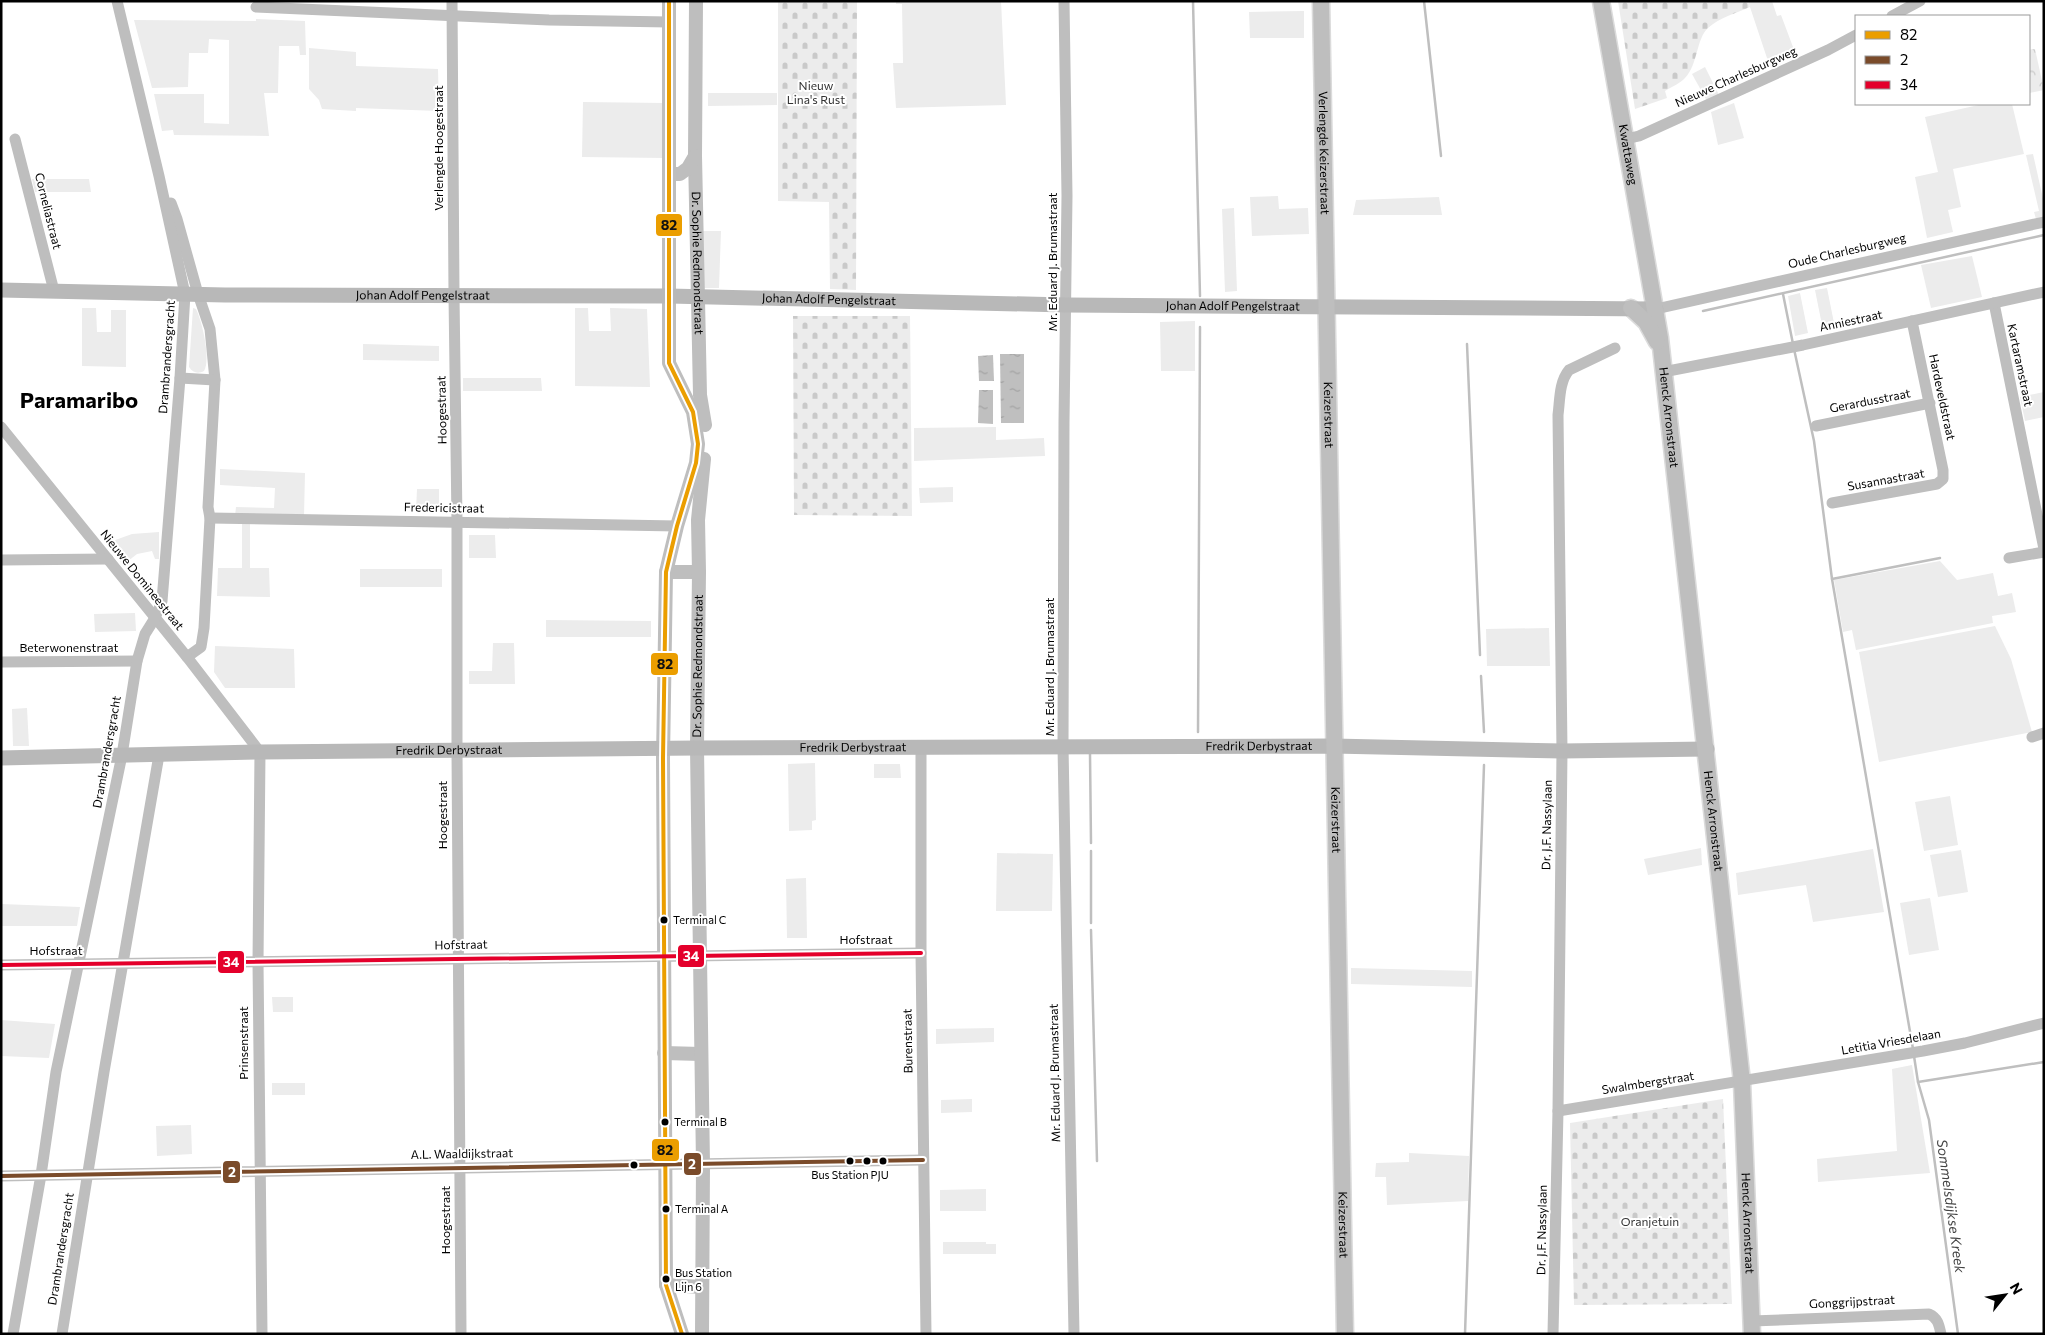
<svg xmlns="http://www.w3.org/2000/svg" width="2045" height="1335" viewBox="0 0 2045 1335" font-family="Commissioner,sans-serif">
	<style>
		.grass { fill: #ececec }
		.forest { fill: url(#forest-crowns) }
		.cemetery { fill: url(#cemetery-stones) }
		.water { fill: url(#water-ripples) }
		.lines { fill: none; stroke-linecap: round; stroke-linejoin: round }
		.stream { stroke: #bfbfbf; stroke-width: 2.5 }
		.primary-casing { stroke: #dbdbdb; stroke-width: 19 }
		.minor { stroke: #bebebe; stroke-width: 11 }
		.tertiary { stroke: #bebebe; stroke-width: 14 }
		.secondary { stroke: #b8b8b8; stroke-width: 15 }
		.primary { stroke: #bebebe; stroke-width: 16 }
		.bus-1-casing { stroke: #fff; stroke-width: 8 }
		.bus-2-casing { stroke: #fff; stroke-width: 8 }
		.bus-3-casing { stroke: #fff; stroke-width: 8 }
		.bus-1 { stroke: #eb9e00; stroke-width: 4 }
		.bus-2 { stroke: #7a4b2a; stroke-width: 4 }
		.bus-3 { stroke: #e4002b; stroke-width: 4 }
		.bus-dot { fill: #000; stroke: #fff; stroke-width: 2 }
		.labels { text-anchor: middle; stroke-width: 4; stroke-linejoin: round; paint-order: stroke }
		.bus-label { font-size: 11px; fill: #000; stroke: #fff; text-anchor: start }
		.street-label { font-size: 12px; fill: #000; stroke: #fff }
		.park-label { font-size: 12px; fill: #333; stroke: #fff }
		.water-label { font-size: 14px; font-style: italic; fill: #444; stroke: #fff }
		.town-label { font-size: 22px; font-weight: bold; fill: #000; stroke: #fff }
		.line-badge { stroke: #fff; stroke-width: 2 }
		.badge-label { font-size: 14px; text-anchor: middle; font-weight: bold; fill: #fff }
		.pale-badge-label { font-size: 14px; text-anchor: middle; font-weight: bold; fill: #111 }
	</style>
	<defs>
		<pattern id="forest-crowns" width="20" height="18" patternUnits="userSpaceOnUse" patternTransform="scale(1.25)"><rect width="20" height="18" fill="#ececec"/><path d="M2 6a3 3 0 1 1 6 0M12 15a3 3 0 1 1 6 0" fill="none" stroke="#c9c9c9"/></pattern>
		<pattern id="cemetery-stones" width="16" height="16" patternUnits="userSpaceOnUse" patternTransform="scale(1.25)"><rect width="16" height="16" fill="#ececec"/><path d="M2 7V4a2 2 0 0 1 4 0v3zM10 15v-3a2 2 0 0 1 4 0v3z" fill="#c9c9c9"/></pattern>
		<pattern id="water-ripples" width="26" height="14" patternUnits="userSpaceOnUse" patternTransform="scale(1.25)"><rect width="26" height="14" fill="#bfbfbf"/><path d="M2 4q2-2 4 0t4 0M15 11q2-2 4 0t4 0" fill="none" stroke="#a2a2a2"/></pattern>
	</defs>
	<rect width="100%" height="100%" fill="#fff"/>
	<g class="grass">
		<path d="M896,1H1001L1006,105L896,108L893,63H903L902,4H896Z"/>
		<path d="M1748,1H1772L1777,16L1781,15L1796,55L1770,67Z"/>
		<path d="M1304,11V38H1250L1249,12Z"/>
		<path d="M256,19L305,21L306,55H300L299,46H279L278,93H264L269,136L174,135L173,130L162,131L154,94H204V123L229,124V40L209,39L208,53H189L188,87L152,88L134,20L256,21Z"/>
		<path d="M309,48L356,52V66L438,69L439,111L356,108V111L322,109L319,100L309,89Z"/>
		<path d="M1705,67L1719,95L1707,101L1692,74Z"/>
		<path d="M708,93H777V105L708,106Z"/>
		<path d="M583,102L664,103V158L582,157Z"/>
		<path d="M1734,103L1744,138L1718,145L1711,112Z"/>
		<path d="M1983,104H2012L2024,154L1953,169L1961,207L1948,210L1953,232L1927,238L1915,177L1938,172L1925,117Z"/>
		<path d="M2033,154L2044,203V217L2036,219L2034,212L2039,211L2026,155Z"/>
		<path d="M32,179H89L91,192H35Z"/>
		<path d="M1278,196L1279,209L1308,208L1309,234L1252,236L1250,197Z"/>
		<path d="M1439,197L1442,215H1353L1356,200Z"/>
		<path d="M1234,208L1237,291L1225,292L1222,209Z"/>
		<path d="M702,231H721L719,288H702Z"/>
		<path d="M1972,256L1982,297L1931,308L1921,265Z"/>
		<path d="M1827,288L1835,328L1823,330L1815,290Z"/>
		<path d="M1800,293L1808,333L1795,336L1788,296Z"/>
		<path d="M82,308H96L97,332H111V310H126V367L82,366Z"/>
		<path d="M193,308L196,309C202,321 211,359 204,371C198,374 193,373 189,367Z"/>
		<path d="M575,308H588L589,331H611L610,308L647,309L650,387L575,386Z"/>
		<path d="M1195,321V371H1161L1160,322Z"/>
		<path d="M363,344L439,346V361L363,360Z"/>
		<path d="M463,378H541L542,391H463Z"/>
		<path d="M2044,392V417L2025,421L2020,397Z"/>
		<path d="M996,427V440L1044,438L1045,456L914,461V428Z"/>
		<path d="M220,469L305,473L304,516H235L236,507L274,508L275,488L220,485Z"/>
		<path d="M953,487V502L920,503L919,488Z"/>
		<path d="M417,489H439V511H416Z"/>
		<path d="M242,522L250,523V568H269L270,597L217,596L218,568H242Z"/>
		<path d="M159,532V559H155L152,551L137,554L123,565L107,543L132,534Z"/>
		<path d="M469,535H495L496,558H469Z"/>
		<path d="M1940,561L1957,580L1993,573L1998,596L2012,593L2016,612L1992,616L1993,623L1856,650L1852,630L1843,632L1834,580Z"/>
		<rect x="360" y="569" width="82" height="18"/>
		<path d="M135,613L136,631L95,632L94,614Z"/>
		<path d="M546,620L651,621V637H546Z"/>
		<path d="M1995,626L2011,659L2032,732L1879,762L1859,652Z"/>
		<path d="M1549,628L1550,666H1487L1486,629Z"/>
		<path d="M493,643H514L515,684H469V671H492Z"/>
		<path d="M215,646L294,649L295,688H225L214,672Z"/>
		<path d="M27,708L29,746H13L12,709Z"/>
		<path d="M815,763L816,820L812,821V830L789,831L788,764Z"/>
		<path d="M874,764H900L901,778H874Z"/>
		<path d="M1950,796L1958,845L1924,851L1915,802Z"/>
		<path d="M1701,848L1702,865L1648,875L1644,859Z"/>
		<path d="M1873,849L1884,912L1813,922L1806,885L1738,895L1736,873Z"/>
		<path d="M1961,850L1968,892L1938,897L1930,855Z"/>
		<path d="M997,853L1053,854L1052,911H996Z"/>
		<path d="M806,878L807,938H787L786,879Z"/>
		<path d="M1930,898L1939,950L1909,955L1900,903Z"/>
		<path d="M1,904L80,907L77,926H1Z"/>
		<path d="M1351,968L1472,971V987L1351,984Z"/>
		<path d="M272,997H293V1012H273Z"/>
		<path d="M1,1020L55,1024L49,1058L1,1056Z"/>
		<path d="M994,1028V1042L936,1044V1029Z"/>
		<path d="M1912,1065L1930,1173L1818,1182L1817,1159L1897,1151L1892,1069Z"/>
		<rect x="272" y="1083" width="33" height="12"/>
		<path d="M972,1099V1112L941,1113V1100Z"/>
		<path d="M191,1125L192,1154L157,1156L156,1126Z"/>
		<path d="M1409,1153L1469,1156L1468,1201L1387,1205L1386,1177H1375L1376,1163L1409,1162Z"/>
		<path d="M986,1189V1211H940V1190Z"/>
		<path d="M943,1242H986V1244H996V1254H943Z"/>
	</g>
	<path class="forest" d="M2035,49L2044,90L2029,93V50Z"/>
	<g class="cemetery">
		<path d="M778,1H857L856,290L830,289L829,202L778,201Z"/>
		<path d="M1618,1H1748L1750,7C1736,13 1719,18 1708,28C1696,39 1698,65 1685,78C1681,83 1671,87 1665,91L1667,98L1635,109Z"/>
		<path d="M793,316H910L912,516L794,515Z"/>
		<path d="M1723,1099L1732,1304L1574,1305L1570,1123Z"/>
	</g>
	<g class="water">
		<path d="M1000,354H1024V423H1001Z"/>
		<path d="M993,355L994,381H979L978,356Z"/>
		<path d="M979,390H993V424L978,423Z"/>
	</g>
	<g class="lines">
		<g class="stream">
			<path d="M1193,1L1200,296"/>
			<path d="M1424,1L1441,156"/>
			<path d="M1783,294L1793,344"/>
			<path d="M1703,311L2044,235"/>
			<path d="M1467,344L1480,655"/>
			<path d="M1794,349L1814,441L1832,579L1913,1049"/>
			<path d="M1832,579L1940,558"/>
			<path d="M1481,676L1484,732"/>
			<path d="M1198,732L1200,327"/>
			<path d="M1090,754L1091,843"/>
			<path d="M1091,851V923"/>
			<path d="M1091,930L1097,1161"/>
			<path d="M1914,1056L1918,1082L1929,1120L1958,1334"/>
			<path d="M1918,1082L2044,1062"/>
			<path d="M1465,1334L1484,765"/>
		</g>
		<g class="primary-casing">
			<g id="primary">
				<path id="s5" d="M1321,1L1345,1334"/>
				<path id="s6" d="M1601,1L1660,338L1742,1082L1752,1334"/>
				<path d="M1631,308L1646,322L1657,342"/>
			</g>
		</g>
		<g class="minor">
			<path d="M452,1L454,295L457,522V751L461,1334"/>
			<path d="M1064,1L1067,196L1064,422L1063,746L1074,1334"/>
			<path d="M256,7L549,20L669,22"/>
			<path d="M1892,16L1920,1"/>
			<path d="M15,139L54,291"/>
			<path d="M1626,139L1639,136L1828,50L1856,35"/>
			<path d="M171,203L177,219L198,294L210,329L215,380L208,507L210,518L204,628L201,647L187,657"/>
			<path d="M1994,303L2044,549"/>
			<path d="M1656,309L2044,222"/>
			<path d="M1663,372L1803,345L2044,292"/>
			<path d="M180,378L215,380"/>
			<path d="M1816,426L1930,403"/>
			<path d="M1,427L187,657L260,752L258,962L262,1334"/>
			<path d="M1832,503L1937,484L1943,479V470L1912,321"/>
			<path d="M210,518L677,526"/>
			<path d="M2009,558L2044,552"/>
			<path d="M1,560L108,559"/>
			<path d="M1,662L137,661"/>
			<path d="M2032,737L2044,733"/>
			<path d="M921,748V953L926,1334"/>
			<path d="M1,965L921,953"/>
			<path d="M1558,1111L1923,1051L1965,1043L2044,1023"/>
			<path d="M1,1176L923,1160"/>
			<path d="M1752,1321L1929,1314C1938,1318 1939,1325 1941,1334"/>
			<path d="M13,1334L41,1175L56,1072L122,755L137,661L145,634L155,618L162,601L180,378L185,294L159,176L117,1"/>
			<path d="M62,1334L104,1072L159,755"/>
			<path d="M1553,1334L1558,1111L1562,751L1558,415C1560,400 1559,382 1569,370L1615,348"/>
		</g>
		<g class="tertiary">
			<path d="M669,1V363L693,412L698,444L696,463L677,526L666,572L663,758L666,1285L682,1334"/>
			<path id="s1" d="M696,1L695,156L700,395L705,425"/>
			<path d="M669,174H680L688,168L695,156"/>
			<path d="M666,572H699"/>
			<path d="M664,1053L701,1054"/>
			<path d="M666,1285L702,1287"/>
			<path id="s2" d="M702,1334L703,1165L697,748L699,572L698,520L704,459"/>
		</g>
		<g class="secondary">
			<path id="s3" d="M1,290L225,295L669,296L1066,305L1656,309"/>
			<path id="s4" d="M1,758L260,752L697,748L1333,746L1562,751L1707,749"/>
		</g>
		<use href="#primary" class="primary"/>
		<g class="bus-1-casing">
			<path id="bus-1" d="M669,1V363L693,412L698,444L696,463L677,526L666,572L663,758L666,1285L682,1334"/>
		</g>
		<g class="bus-2-casing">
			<path id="bus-2" d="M1,1176L923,1160"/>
		</g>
		<g class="bus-3-casing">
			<path id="bus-3" d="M1,965L921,953"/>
		</g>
		<use href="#bus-1" class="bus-1"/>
		<use href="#bus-2" class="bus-2"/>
		<use href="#bus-3" class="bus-3"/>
	</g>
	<g class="bus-dot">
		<circle cx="664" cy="920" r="4.5"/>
		<circle cx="665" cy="1122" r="4.5"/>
		<circle cx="850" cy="1161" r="4.5"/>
		<circle cx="867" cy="1161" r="4.5"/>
		<circle cx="883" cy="1161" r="4.5"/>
		<circle cx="634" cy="1165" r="4.5"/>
		<circle cx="666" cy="1209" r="4.5"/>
		<circle cx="666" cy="1279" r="4.5"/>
	</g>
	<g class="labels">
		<g class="bus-label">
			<text x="673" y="924">Terminal C</text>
			<text x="674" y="1126">Terminal B</text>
			<text x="850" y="1179" text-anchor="middle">Bus Station PJU</text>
			<text x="675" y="1213">Terminal A</text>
			<text x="675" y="1277">Bus Station<tspan x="675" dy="14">Lijn 6</tspan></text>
		</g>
		<g class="street-label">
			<text transform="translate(1736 77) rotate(-24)" y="4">Nieuwe Charlesburgweg</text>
			<text transform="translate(439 148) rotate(-90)" y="4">Verlengde Hoogestraat</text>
			<text dy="4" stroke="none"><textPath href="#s5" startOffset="152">Verlengde Keizerstraat</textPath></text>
			<text dy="4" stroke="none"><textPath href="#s6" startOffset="156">Kwattaweg</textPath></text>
			<text transform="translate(48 211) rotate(76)" y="4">Corneliastraat</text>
			<text transform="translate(1847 251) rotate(-13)" y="4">Oude Charlesburgweg</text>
			<text transform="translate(1053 262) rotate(-90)" y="4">Mr. Eduard J. Brumastraat</text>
			<text dy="4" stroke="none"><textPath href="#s1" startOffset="262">Dr. Sophie Redmondstraat</textPath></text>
			<text dy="4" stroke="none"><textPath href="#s3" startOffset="422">Johan Adolf Pengelstraat</textPath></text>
			<text dy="4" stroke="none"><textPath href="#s3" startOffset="828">Johan Adolf Pengelstraat</textPath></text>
			<text dy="4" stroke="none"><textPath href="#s3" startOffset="1232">Johan Adolf Pengelstraat</textPath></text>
			<text transform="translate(1851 321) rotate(-12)" y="4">Anniestraat</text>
			<text transform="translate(167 357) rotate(-86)" y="4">Drambrandersgracht</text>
			<text transform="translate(2020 365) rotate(78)" y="4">Kartaramstraat</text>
			<text transform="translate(1942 397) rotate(78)" y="4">Hardeveldstraat</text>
			<text transform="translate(1870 401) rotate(-11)" y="4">Gerardusstraat</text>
			<text transform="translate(442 410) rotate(-91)" y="4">Hoogestraat</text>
			<text dy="4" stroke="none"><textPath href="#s5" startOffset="414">Keizerstraat</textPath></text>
			<text dy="4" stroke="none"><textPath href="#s6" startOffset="422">Henck Arronstraat</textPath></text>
			<text transform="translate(1886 480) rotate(-10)" y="4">Susannastraat</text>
			<text transform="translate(444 508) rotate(1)" y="4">Fredericistraat</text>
			<text transform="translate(142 580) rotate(51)" y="4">Nieuwe Domineestraat</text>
			<text x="69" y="652">Beterwonenstraat</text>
			<text dy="4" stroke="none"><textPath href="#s2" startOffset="668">Dr. Sophie Redmondstraat</textPath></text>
			<text transform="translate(1050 667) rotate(-90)" y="4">Mr. Eduard J. Brumastraat</text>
			<text dy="4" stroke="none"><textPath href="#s4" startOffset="1258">Fredrik Derbystraat</textPath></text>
			<text dy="4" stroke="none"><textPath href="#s4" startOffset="852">Fredrik Derbystraat</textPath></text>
			<text dy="4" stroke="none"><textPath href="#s4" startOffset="448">Fredrik Derbystraat</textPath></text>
			<text transform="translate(107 752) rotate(-80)" y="4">Drambrandersgracht</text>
			<text transform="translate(443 815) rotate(-90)" y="4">Hoogestraat</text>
			<text dy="4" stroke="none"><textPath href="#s5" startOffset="819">Keizerstraat</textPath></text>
			<text dy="4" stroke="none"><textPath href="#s6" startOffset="828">Henck Arronstraat</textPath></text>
			<text transform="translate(1547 825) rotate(-89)" y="4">Dr. J.F. Nassylaan</text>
			<text x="866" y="944">Hofstraat</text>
			<text transform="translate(461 945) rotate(-1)" y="4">Hofstraat</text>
			<text x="56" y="955">Hofstraat</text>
			<text transform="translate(908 1041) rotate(-91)" y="4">Burenstraat</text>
			<text transform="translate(1891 1042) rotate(-10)" y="4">Letitia Vriesdelaan</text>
			<text transform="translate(244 1043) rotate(-90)" y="4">Prinsenstraat</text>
			<text transform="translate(1055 1073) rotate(-91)" y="4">Mr. Eduard J. Brumastraat</text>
			<text transform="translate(1648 1083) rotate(-9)" y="4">Swalmbergstraat</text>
			<text transform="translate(462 1154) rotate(-1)" y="4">A.L. Waaldijkstraat</text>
			<text transform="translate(446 1220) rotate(-90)" y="4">Hoogestraat</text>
			<text dy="4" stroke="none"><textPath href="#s6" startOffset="1232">Henck Arronstraat</textPath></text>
			<text dy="4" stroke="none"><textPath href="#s5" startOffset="1224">Keizerstraat</textPath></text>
			<text transform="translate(1542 1230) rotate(-89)" y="4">Dr. J.F. Nassylaan</text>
			<text transform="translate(61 1249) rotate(-81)" y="4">Drambrandersgracht</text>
			<text transform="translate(1852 1302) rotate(-3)" y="4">Gonggrijpstraat</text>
		</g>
		<g class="park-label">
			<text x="816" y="90">Nieuw<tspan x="816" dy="14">Lina's Rust</tspan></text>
			<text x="1650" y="1226">Oranjetuin</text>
		</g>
		<g class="water-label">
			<text transform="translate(1951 1206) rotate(82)" y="5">Sommelsdijkse Kreek</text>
		</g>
		<g class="town-label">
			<text x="79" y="408">Paramaribo</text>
		</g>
	</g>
	<g class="line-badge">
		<rect x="655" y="213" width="28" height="24" rx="5" fill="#eb9e00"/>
		<rect x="650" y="652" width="29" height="24" rx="5" fill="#eb9e00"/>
		<rect x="677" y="944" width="28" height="24" rx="5" fill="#e4002b"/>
		<rect x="217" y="950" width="28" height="24" rx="5" fill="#e4002b"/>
		<rect x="651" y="1138" width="29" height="24" rx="5" fill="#eb9e00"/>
		<rect x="683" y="1152" width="19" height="24" rx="5" fill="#7a4b2a"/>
		<rect x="222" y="1160" width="19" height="24" rx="5" fill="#7a4b2a"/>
	</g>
	<g class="badge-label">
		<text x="691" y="961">34</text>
		<text x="231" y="967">34</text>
		<text x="692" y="1169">2</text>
		<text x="232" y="1177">2</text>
	</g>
	<g class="pale-badge-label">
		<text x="669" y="230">82</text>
		<text x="665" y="669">82</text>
		<text x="665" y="1155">82</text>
	</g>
	<rect width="2045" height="1335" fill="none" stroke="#000000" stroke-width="5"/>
	<rect x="1855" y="15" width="175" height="90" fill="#ffffff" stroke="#999999"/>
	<rect x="1865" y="31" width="25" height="8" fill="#eb9e00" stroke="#999999"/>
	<text x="1900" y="40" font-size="15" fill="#000000">82</text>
	<rect x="1865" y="56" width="25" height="8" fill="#7a4b2a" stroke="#999999"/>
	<text x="1900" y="65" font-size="15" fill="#000000">2</text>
	<rect x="1865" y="81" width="25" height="8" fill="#e4002b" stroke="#999999"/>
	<text x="1900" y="90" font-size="15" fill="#000000">34</text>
	<g transform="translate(2005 1295) rotate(60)" stroke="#ffffff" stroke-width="4" paint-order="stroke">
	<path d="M0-4L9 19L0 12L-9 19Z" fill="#000000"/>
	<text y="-8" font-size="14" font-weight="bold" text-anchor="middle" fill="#000000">N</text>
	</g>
</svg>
